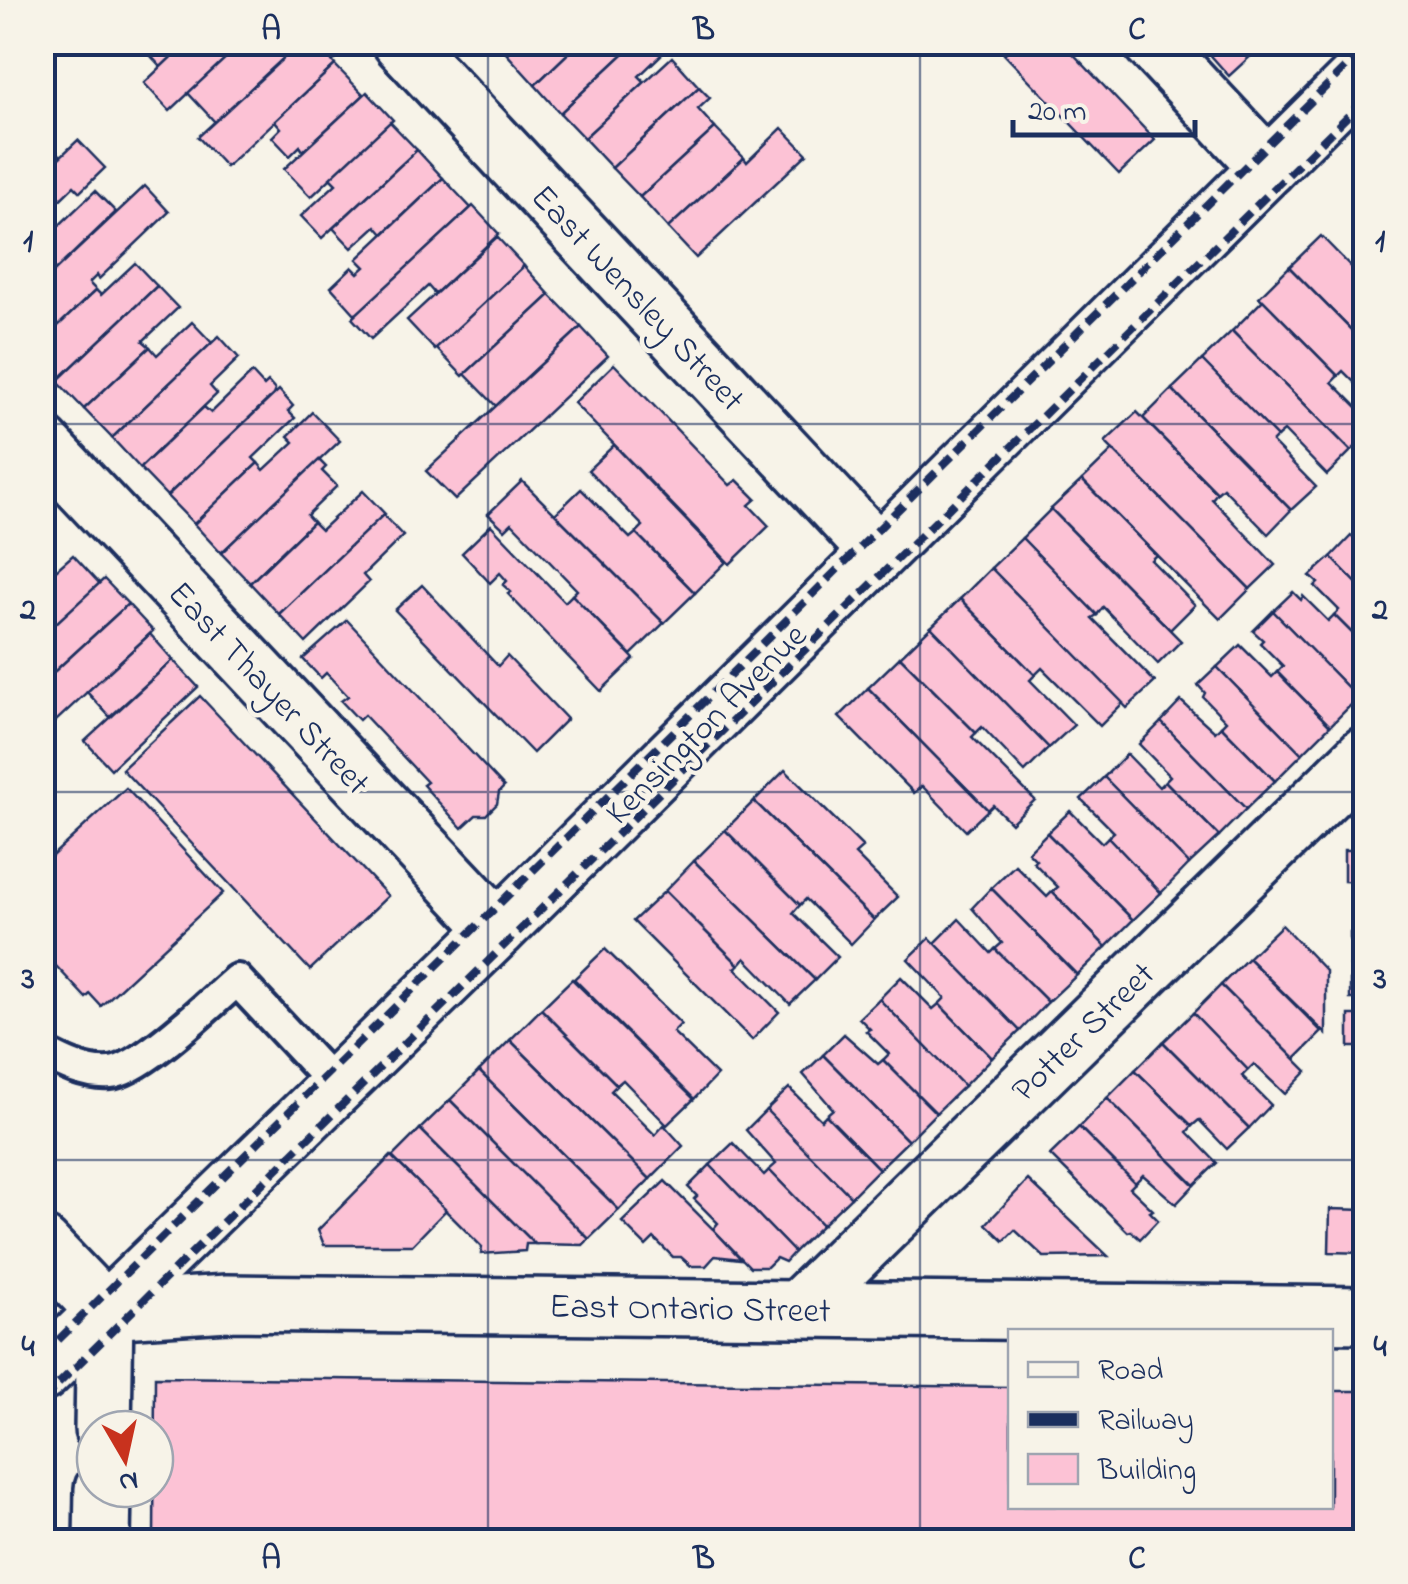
<svg xmlns="http://www.w3.org/2000/svg" width="1408" height="1584" viewBox="0 0 1408 1584" font-family="'Indie Flower',sans-serif">
	<style>
		.building { fill: #fcc2d5; stroke: #1b2f5e; stroke-width: 2.5 }
		.lines { fill: none; stroke-linecap: round; stroke-linejoin: round }
		.lane-casing { stroke: #1b2f5e; stroke-width: 38 }
		.street-casing { stroke: #1b2f5e; stroke-width: 62 }
		.secondary-casing { stroke: #1b2f5e; stroke-width: 62 }
		.lane { stroke: #f7f3e8; stroke-width: 30 }
		.street { stroke: #f7f3e8; stroke-width: 55 }
		.secondary { stroke: #f7f3e8; stroke-width: 55 }
		.rail { stroke: #1b2f5e; stroke-width: 8; stroke-dasharray: 15 8; stroke-linecap: butt }
		.grid { fill: none; stroke: #1b2f5e; stroke-width: 2.5; stroke-opacity: 0.55 }
		.labels { text-anchor: middle; stroke-width: 9; stroke-linejoin: round; paint-order: stroke }
		.street-label { font-size: 35px; fill: #1b2f5e; stroke: #f7f3e8 }
		.neatline { fill: none; stroke: #1b2f5e; stroke-width: 4 }
		.grid-label { font-size: 32px; text-anchor: middle; font-weight: bold; fill: #1b2f5e }
	</style>
	<rect width="100%" height="100%" fill="#f7f3e8"/>
	<filter id="ink" filterUnits="userSpaceOnUse"><feTurbulence type="fractalNoise" baseFrequency=".01" numOctaves="2"/><feDisplacementMap in="SourceGraphic" scale="20" xChannelSelector="R" yChannelSelector="G"/><feConvolveMatrix kernelMatrix="1 2 1 2 8 2 1 2 1" color-interpolation-filters="sRGB"/></filter>
	<g filter="url(#ink)">
		<g class="building">
			<path d="M138,42H187L161,67Z"/>
			<path d="M187,42H243L170,111L144,83Z"/>
			<path d="M243,42H301L215,122L188,93Z"/>
			<path d="M301,42H319L335,60L332,61L335,65L226,167L198,137Z"/>
			<path d="M518,42H580L535,85L506,53Z"/>
			<path d="M580,42H636L560,113L535,85Z"/>
			<path d="M636,42H651L662,54L639,76L645,82L584,138L560,113Z"/>
			<path d="M1016,42H1062L1155,140L1119,174L1004,54Z"/>
			<path d="M1199,42H1266L1229,76Z"/>
			<path d="M672,57L699,87L612,168L584,138Z"/>
			<path d="M335,65L364,95L303,151L300,146L290,156L272,137L281,128L275,121Z"/>
			<path d="M699,87L710,98L698,109L715,128L640,197L612,168Z"/>
			<path d="M367,92L393,120L311,197L284,169Z"/>
			<path d="M390,122L417,150L322,238L301,216L336,184L330,178Z"/>
			<path d="M715,128L744,158L668,228L640,197Z"/>
			<path d="M782,128L807,154L696,258L668,228L744,158L747,162Z"/>
			<path d="M42,136L61,156L42,174Z"/>
			<path d="M78,140L105,168L80,192L74,186L42,217V174Z"/>
			<path d="M417,150L443,178L383,234L376,226L352,248L333,228Z"/>
			<path d="M443,178L471,208L356,315L331,287L352,267L358,273L365,267L357,259Z"/>
			<path d="M145,186L169,212L99,279L97,275L89,283L96,290L42,341V283Z"/>
			<path d="M95,191L116,212L42,283V232L47,237Z"/>
			<path d="M1366,198V225L1352,212Z"/>
			<path d="M473,206L499,234L435,294L428,286L371,339L352,318Z"/>
			<path d="M1321,236L1366,282V345L1289,267Z"/>
			<path d="M497,237L524,266L435,350L407,320Z"/>
			<path d="M135,263L157,286L57,381L42,366V341L96,290L101,295Z"/>
			<path d="M524,266L550,295L463,376L436,348Z"/>
			<path d="M1289,267L1366,345V394L1343,371L1338,376L1259,297Z"/>
			<path d="M157,286L178,308L143,341L150,347L84,409L57,381Z"/>
			<path d="M550,295L581,327L496,406L465,374Z"/>
			<path d="M1263,300L1338,376L1332,382L1366,416V437L1351,451L1232,331Z"/>
			<path d="M192,322L212,343L112,438L84,409L150,347L157,355Z"/>
			<path d="M581,327L608,356L455,500L426,471Z"/>
			<path d="M1232,331L1351,451L1327,475L1284,431L1277,437L1202,360Z"/>
			<path d="M219,336L239,358L210,386L217,394L140,468L112,438Z"/>
			<path d="M1202,360L1277,437L1272,442L1316,487L1291,510L1172,389Z"/>
			<path d="M614,364L730,485L737,480L756,499L749,505L769,526L730,564L574,403Z"/>
			<path d="M252,373L264,386L268,382L275,390L273,395L167,496L140,468L204,407L211,413Z"/>
			<path d="M1172,389L1291,510L1268,534L1223,488L1217,493L1143,418Z"/>
			<path d="M279,390L293,406L288,411L295,418L253,458L258,463L194,524L167,496Z"/>
			<path d="M312,412L340,441L221,553L194,524L258,463L264,470L294,442L288,436Z"/>
			<path d="M1137,412L1217,493L1212,499L1275,565L1250,589L1105,442Z"/>
			<path d="M614,445L726,562L695,593L636,533L643,526L588,470Z"/>
			<path d="M1113,450L1250,589L1220,619L1082,480Z"/>
			<path d="M319,460L326,467L322,471L337,486L307,515L313,522L250,583L221,553Z"/>
			<path d="M1082,480L1156,555L1151,560L1195,605L1170,630L1051,509Z"/>
			<path d="M522,481L664,623L631,655L572,595L577,590L512,523L505,530L488,514Z"/>
			<path d="M581,489L630,538L636,533L695,593L664,623L555,514Z"/>
			<path d="M363,491L385,514L279,614L250,583L313,522L321,530Z"/>
			<path d="M1051,509L1181,641L1158,664L1103,607L1097,615L1022,538Z"/>
			<path d="M383,515L403,536L363,575L369,582L306,643L279,614Z"/>
			<path d="M491,525L565,602L572,595L634,659L601,691L508,594L511,592L503,585L507,581L500,573L490,583L462,553Z"/>
			<path d="M1351,536L1366,549V593L1331,557Z"/>
			<path d="M1022,538L1097,615L1092,618L1155,682L1127,708L991,568Z"/>
			<path d="M73,555L100,584L42,636V582Z"/>
			<path d="M1331,557L1366,593V647L1334,615L1339,610L1315,586L1318,583L1310,576Z"/>
			<path d="M991,568L1123,703L1100,726L1042,668L1035,675L960,599Z"/>
			<path d="M104,579L128,604L44,681L42,636Z"/>
			<path d="M422,585L498,666L507,656L567,719L533,753L395,610Z"/>
			<path d="M1293,592L1301,600L1303,596L1328,621L1334,615L1366,647V691L1358,698L1273,611Z"/>
			<path d="M960,599L1035,675L1030,680L1074,725L1049,748L931,627Z"/>
			<path d="M128,604L153,631L42,734V683Z"/>
			<path d="M1273,611L1358,698L1330,726L1277,672L1283,666L1260,643L1263,640L1253,631Z"/>
			<path d="M347,620L504,787L499,792L497,804L486,815H476L462,828L423,785L427,782L364,715L359,720L341,701L348,696L326,673L321,678L303,659Z"/>
			<path d="M931,627L1049,748L1025,772L982,727L976,733L900,657Z"/>
			<path d="M150,634L173,660L110,717L87,692Z"/>
			<path d="M1240,645L1272,677L1277,672L1330,726L1302,754L1217,667Z"/>
			<path d="M900,657L976,733L972,737L1035,800L1011,823L993,805L988,810L868,688Z"/>
			<path d="M173,660L198,687L111,769L85,741Z"/>
			<path d="M1217,667L1302,754L1275,781L1221,726L1226,721L1203,697L1205,693L1198,685Z"/>
			<path d="M868,688L988,810L966,831L922,786L914,793L839,717Z"/>
			<path d="M200,696L388,896L310,970L122,769Z"/>
			<path d="M1181,701L1215,732L1221,726L1275,781L1246,809L1161,722Z"/>
			<path d="M1161,722L1246,809L1219,836L1165,781L1170,776L1139,744Z"/>
			<path d="M1127,754L1159,787L1165,781L1219,836L1189,864L1104,777Z"/>
			<path d="M785,770L863,847L855,854L898,897L874,920L754,801Z"/>
			<path d="M1104,777L1189,864L1161,893L1108,837L1114,832L1081,799Z"/>
			<path d="M126,788L223,893L101,1006L90,994L86,998L42,951V865Z"/>
			<path d="M754,801L874,920L851,944L806,899L800,905L725,830Z"/>
			<path d="M1070,811L1102,843L1108,837L1161,893L1133,920L1047,833Z"/>
			<path d="M725,830L800,905L793,913L838,957L815,980L694,861Z"/>
			<path d="M1047,833L1133,920L1106,947L1052,892L1058,887L1033,862L1036,860L1028,852Z"/>
			<path d="M1344,850H1366V882L1344,881Z"/>
			<path d="M694,861L815,980L790,1004L745,958L739,965L665,891Z"/>
			<path d="M1015,865L1047,897L1052,892L1106,947L1077,975L991,888Z"/>
			<path d="M991,888L1077,975L1048,1002L995,949L1002,943L972,908Z"/>
			<path d="M665,891L739,965L735,968L779,1012L752,1040L633,921Z"/>
			<path d="M959,919L991,953L995,949L1048,1002L1020,1031L935,943Z"/>
			<path d="M1282,925L1326,971V1034L1248,958Z"/>
			<rect x="1350" y="933" width="16" height="33"/>
			<path d="M930,938L1020,1031L992,1058L939,1004L945,998L908,959Z"/>
			<path d="M605,949L681,1024L673,1032L717,1075L694,1099L574,979Z"/>
			<path d="M1248,958L1322,1032L1295,1059L1221,985Z"/>
			<rect x="1350" y="966" width="16" height="33"/>
			<path d="M901,977L933,1009L939,1004L992,1058L964,1086L879,999Z"/>
			<path d="M572,979L694,1099L667,1125L623,1080L617,1085L541,1009Z"/>
			<path d="M1221,985L1307,1071L1285,1094L1254,1064L1248,1070L1193,1013Z"/>
			<path d="M879,999L964,1086L936,1113L883,1060L889,1054L866,1031L870,1029L859,1018Z"/>
			<path d="M541,1009L617,1085L611,1091L655,1135L664,1125L683,1146L650,1179L510,1040Z"/>
			<path d="M1193,1013L1248,1070L1242,1076L1271,1105L1249,1128L1163,1042Z"/>
			<rect x="1349" y="1015" width="17" height="32"/>
			<path d="M844,1034L878,1064L883,1060L936,1113L908,1141L823,1055Z"/>
			<path d="M510,1040L650,1179L619,1210L479,1071Z"/>
			<path d="M1163,1042L1249,1128L1227,1149L1199,1120L1192,1126L1135,1070Z"/>
			<path d="M823,1055L908,1141L879,1169L826,1115L833,1109L803,1074Z"/>
			<path d="M1135,1070L1192,1126L1187,1132L1217,1163L1194,1185L1107,1098Z"/>
			<path d="M479,1071L619,1210L589,1239L450,1100Z"/>
			<path d="M789,1088L821,1120L826,1115L879,1169L851,1197L766,1110Z"/>
			<path d="M1107,1098L1194,1185L1176,1204L1143,1175L1135,1183L1079,1127Z"/>
			<path d="M450,1100L589,1239L583,1245L535,1244L420,1129Z"/>
			<path d="M766,1110L851,1197L822,1225L769,1170L776,1164L746,1130Z"/>
			<path d="M1079,1127L1135,1183L1130,1188L1153,1210L1150,1212L1158,1220L1140,1239L1131,1231L1128,1232L1050,1155Z"/>
			<path d="M420,1129L535,1244H526L525,1251L481,1254L482,1247L392,1157Z"/>
			<path d="M733,1143L764,1175L769,1170L822,1225L794,1252L710,1165Z"/>
			<path d="M391,1156L446,1210L412,1245H324L318,1230Z"/>
			<path d="M710,1165L794,1252L785,1262L776,1258L767,1267H750L713,1229L718,1223L694,1199L697,1196L688,1187Z"/>
			<path d="M1028,1180L1108,1256L1044,1257L1015,1230L1004,1241L986,1224Z"/>
			<path d="M665,1181L713,1229L741,1259L715,1256L706,1266H691L681,1257H673L654,1238L646,1246L622,1222Z"/>
			<path d="M1330,1209L1366,1210V1253L1329,1252Z"/>
			<path d="M155,1377L1011,1387V1506H1330V1391H1366V1542H154Z"/>
		</g>
		<g class="lines">
			<g class="lane-casing">
				<path id="lane" d="M42,1052C63,1063 86,1075 110,1073C141,1071 210,1003 237,980L336,1086"/>
			</g>
			<g class="street-casing">
				<g id="street">
					<path d="M401,42L877,551"/>
					<path d="M1151,42L1268,167"/>
					<path d="M42,444L498,929"/>
					<path d="M42,1245L105,1311"/>
					<path d="M799,1308L1366,754"/>
					<path d="M105,1311L227,1303L1366,1315"/>
					<path d="M103,1429L105,1311"/>
					<path d="M102,1542L103,1489"/>
				</g>
			</g>
			<g class="secondary-casing">
				<path id="secondary" d="M42,1373L498,929L1366,70"/>
			</g>
			<use href="#lane" class="lane"/>
			<use href="#street" class="street"/>
			<use href="#secondary" class="secondary"/>
			<g class="rail">
				<path d="M42,1356L1366,47"/>
				<path d="M42,1400L1366,98"/>
			</g>
		</g>
	</g>
	<path class="grid" d="M488,42V1542M920,42V1542M42,424H1366M42,792H1366M42,1160H1366"/>
	<g class="labels">
		<g class="street-label">
			<text transform="translate(639 297) rotate(47)" y="12">East Wensley Street</text>
			<text transform="translate(270 687) rotate(47)" y="12">East Thayer Street</text>
			<text transform="translate(705 723) rotate(-45)" y="12">Kensington Avenue</text>
			<text transform="translate(1082 1031) rotate(-44)" y="12">Potter Street</text>
			<text transform="translate(690 1307) rotate(1)" y="12">East Ontario Street</text>
		</g>
	</g>
	<rect width="1408" height="1584" fill="none" stroke="#f7f3e8" stroke-width="110"/>
	<rect x="1008" y="1329" width="325" height="180" fill="#f7f3e8" stroke="#9fa5b1" stroke-width="2.5"/>
	<rect x="1028" y="1362" width="50" height="15" fill="#f7f3e8" stroke="#9fa5b1" stroke-width="2.5"/>
	<text x="1098" y="1379" font-size="30" fill="#1b2f5e">Road</text>
	<rect x="1028" y="1412" width="50" height="15" fill="#1b2f5e" stroke="#9fa5b1" stroke-width="2.5"/>
	<text x="1098" y="1429" font-size="30" fill="#1b2f5e">Railway</text>
	<rect x="1028" y="1454" width="50" height="30" fill="#fcc2d5" stroke="#9fa5b1" stroke-width="2.5"/>
	<text x="1098" y="1479" font-size="30" fill="#1b2f5e">Building</text>
	<g transform="translate(125 1459) rotate(171)"><circle r="48" fill="#f7f3e8" stroke="#9fa5b1" stroke-width="2.5"/>
	<path d="M0-8L18 38L0 25L-18 38Z" fill="#c8321e"/>
	<text y="-15" font-size="28" font-weight="bold" text-anchor="middle" fill="#1b2f5e">N</text>
	</g>
	<path d="M1013 120v15h182v-15" fill="none" stroke="#1b2f5e" stroke-width="5"/>
	<text x="1028" y="120" font-size="30" fill="#1b2f5e" stroke="#f7f3e8" stroke-width="8" paint-order="stroke">20 m</text>
	<rect x="55" y="55" width="1298" height="1474" class="neatline"/>
	<g class="grid-label">
		<text x="271" y="39">A</text>
		<text x="704" y="39">B</text>
		<text x="1137" y="39">C</text>
		<text x="28" y="251">1</text>
		<text x="1380" y="251">1</text>
		<text x="28" y="619">2</text>
		<text x="1380" y="619">2</text>
		<text x="28" y="988">3</text>
		<text x="1380" y="988">3</text>
		<text x="28" y="1356">4</text>
		<text x="1380" y="1356">4</text>
		<text x="271" y="1568">A</text>
		<text x="704" y="1568">B</text>
		<text x="1137" y="1568">C</text>
	</g>
</svg>
